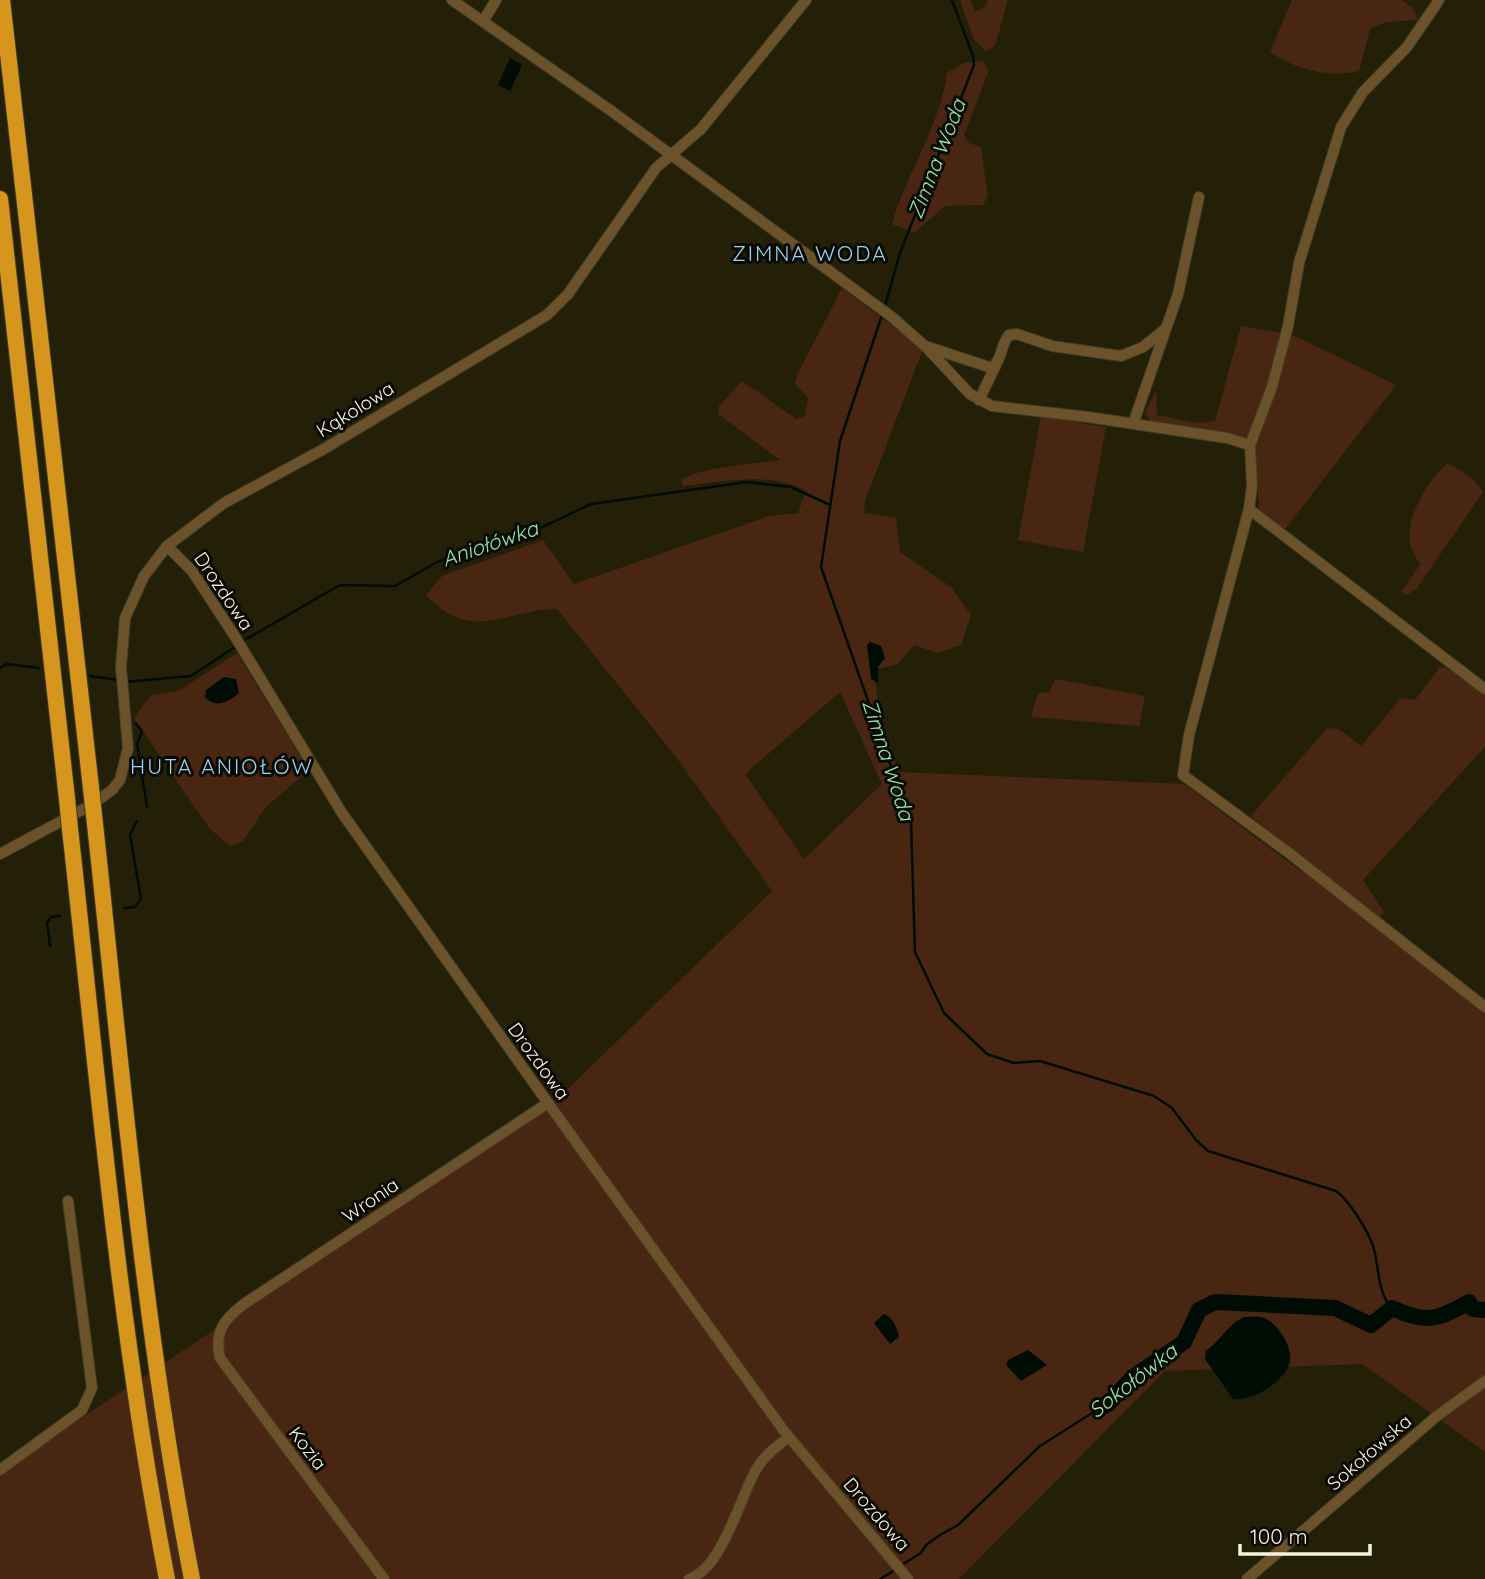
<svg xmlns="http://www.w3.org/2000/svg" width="1485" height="1579" viewBox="0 0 1485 1579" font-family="Quicksand,sans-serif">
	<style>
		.green { fill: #482612; fill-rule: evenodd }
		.water { fill: #000d04 }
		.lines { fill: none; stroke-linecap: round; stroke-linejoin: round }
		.stream { stroke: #000d04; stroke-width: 2.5 }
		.river { stroke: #000d04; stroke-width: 16 }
		.minor-casing { stroke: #403e26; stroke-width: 12 }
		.highway-casing { stroke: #403e26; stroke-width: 18 }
		.minor { stroke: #6b522b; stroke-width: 10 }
		.highway { stroke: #d6961e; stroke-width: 16 }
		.highway-bridge-casing { stroke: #403e26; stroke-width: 18; stroke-linecap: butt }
		.highway-bridge { stroke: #d6961e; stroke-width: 16 }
		.labels { text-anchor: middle; stroke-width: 6; stroke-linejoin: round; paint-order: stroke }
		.street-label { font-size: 19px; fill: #f4f3e3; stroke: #0b0a02 }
		.water-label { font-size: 21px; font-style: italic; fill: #90e7b2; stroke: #0b0a02 }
		.neighbourhood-label { font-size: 21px; letter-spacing: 2px; fill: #98d4f9; stroke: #0b0a02 }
	</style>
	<rect width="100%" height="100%" fill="#232007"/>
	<g class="green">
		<path d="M960,0H970L975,12L985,6L988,0H1008L995,46L986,51L974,40Z"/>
		<path d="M1292,0H1401L1413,8L1418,20L1386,22L1370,29L1359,71C1328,78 1296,70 1270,52Z"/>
		<path d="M982,61L989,70L964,135L969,143L981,147L988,196L983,205L945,206L914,233L892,224C907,172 940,126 947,73L963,63Z"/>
		<path d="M842,288L923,349L865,501L864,513L896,518L900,552L951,587L971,615L961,645L938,653L914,645L898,664L874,670L878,702L875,708L899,772L1184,784L1302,872L1304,871L1485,1010V1452L1362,1364L1165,1371L959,1579H0V1472L546,1110L772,891L676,757L557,609C505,609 473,645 426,595L442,576L543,540L574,584L769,516L798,513L806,491C768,471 724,482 683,486L681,481C692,468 760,463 780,460L718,414L719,406L742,381L796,419L805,416L808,398L795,384L797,375ZM840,692L882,784L804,859L745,774Z"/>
		<path d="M1241,326L1293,335L1396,385L1286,528L1281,529L1259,509L1256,451L1247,438L1151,421L1145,413L1156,391L1157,415L1197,423L1215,421Z"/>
		<path d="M1041,416L1106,427L1083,552L1018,540Z"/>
		<path d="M1448,463L1472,478L1483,492L1417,588L1407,595L1401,592L1420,565C1418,560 1414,555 1412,550C1401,523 1428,479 1448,463Z"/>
		<path d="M237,653L309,770L265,808L243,841L230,846L209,828L134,718L151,695L178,691Z"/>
		<path d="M1440,667L1450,668L1485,694V747L1363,880L1384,912L1378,919L1251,816L1327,728L1339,729L1361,746L1401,698L1415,700Z"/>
		<path d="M1056,679L1145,696L1139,726L1031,717L1038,693L1049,692Z"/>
	</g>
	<g class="water">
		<path d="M510,58L522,65L510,91L498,85Z"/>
		<path d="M870,642L881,646L885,658L878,667V683L871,679L867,645Z"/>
		<path d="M224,677L236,679L239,693C229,702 216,709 205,697L206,690Z"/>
		<path d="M884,1314C893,1317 897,1328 899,1337L890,1344L874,1323Z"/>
		<path d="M1244,1317C1249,1317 1256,1316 1261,1317C1276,1320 1293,1347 1290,1361C1286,1381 1252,1402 1233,1399L1205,1359L1206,1351C1220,1341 1228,1324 1244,1317Z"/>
		<path d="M1028,1350L1047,1365L1021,1381L1006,1365L1008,1360Z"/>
	</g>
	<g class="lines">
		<g class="stream">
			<path d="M885,306L900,253L974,65L973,56L952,0"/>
			<path d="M882,315L840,441L821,567L911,823L915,952L944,1013L987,1054L1014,1063L1040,1061L1154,1096L1172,1108L1196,1140L1208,1151L1336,1191C1349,1200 1368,1231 1373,1246C1380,1268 1376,1288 1391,1308"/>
			<path d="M243,641L340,585L395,586L439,561L519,538L591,504L747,482L791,487L828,504"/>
			<path d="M0,668L7,664L39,668"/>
			<path d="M90,676L118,680"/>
			<path d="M125,682L191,676L238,645"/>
			<path d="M136,724L142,731L137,744L147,807"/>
			<path d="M124,908L135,907L141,899L130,835L137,821"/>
			<path d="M50,946L47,923L51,917L60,916"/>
			<path d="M900,1566L921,1553L926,1545L940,1535L958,1525L1040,1446L1100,1408"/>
			<path d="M880,1579L895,1570"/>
		</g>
		<path class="river" d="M1100,1408L1108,1404L1133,1377L1184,1342L1199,1310L1215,1302L1335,1308L1371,1325L1392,1308C1426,1324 1438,1320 1469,1302L1473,1309L1485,1310"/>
		<g class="minor-casing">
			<g id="minor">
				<path d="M452,0L610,110L892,317L926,347L970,394L992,406L1088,417L1227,438L1250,445L1252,486L1249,509L1189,735L1183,775L1289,853L1485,1007"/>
				<path d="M483,21L496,0"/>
				<path d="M928,347L992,368C1003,359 1000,345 1009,335L1017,334L1052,346L1121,356L1143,347L1164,330"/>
				<path d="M979,400L996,365"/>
				<path d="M1133,424L1178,294L1199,197"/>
				<path d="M1250,445L1272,387L1288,326L1299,263L1341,127L1363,92L1407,47L1439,0"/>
				<path d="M1249,509L1485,689"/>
				<path d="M167,546L192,571L234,635L342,813L548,1103L784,1431L908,1579"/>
				<path d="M0,854L93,804L112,790L120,780L128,748L121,667L125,618L144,576L167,546L224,503L322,450L547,315L568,294L656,168L701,129L806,0"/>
				<path d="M0,1470L82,1410L92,1388L68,1201"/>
				<path d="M384,1579L220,1358C214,1332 224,1319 244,1304L548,1103"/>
				<path d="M689,1579C723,1568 740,1496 757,1468C765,1455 777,1446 789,1437"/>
				<path d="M1247,1579L1437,1416L1485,1381"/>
			</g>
		</g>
		<g class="highway-casing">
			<g id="highway">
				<path d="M2,0L91,788"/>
				<path d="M0,199L67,799"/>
				<path d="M94,815C122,1070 143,1327 192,1579"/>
				<path d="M70,829C98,1079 119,1332 167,1579"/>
			</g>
		</g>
		<use href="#minor" class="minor"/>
		<use href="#highway" class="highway"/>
		<g class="highway-bridge-casing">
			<g id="highway-bridge">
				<path d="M91,788L94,815"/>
				<path d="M67,799L70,829"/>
			</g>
		</g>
		<use href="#highway-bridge" class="highway-bridge"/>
	</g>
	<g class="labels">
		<g class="street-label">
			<text transform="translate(355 409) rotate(-32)" y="7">Kąkolowa</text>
			<text transform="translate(224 591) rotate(56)" y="7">Drozdowa</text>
			<text transform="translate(539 1061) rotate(54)" y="7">Drozdowa</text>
			<text transform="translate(370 1200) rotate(-34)" y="7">Wronia</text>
			<text transform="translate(308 1448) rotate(53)" y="7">Kozia</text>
			<text transform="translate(1369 1452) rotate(-41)" y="7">Sokołowska</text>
			<text transform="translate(877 1514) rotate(49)" y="7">Drozdowa</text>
		</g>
		<g class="water-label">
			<text transform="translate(937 159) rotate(-69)" y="7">Zimna Woda</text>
			<text transform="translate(490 544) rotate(-19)" y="7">Aniołówka</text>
			<text transform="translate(888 760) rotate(72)" y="7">Zimna Woda</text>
			<text transform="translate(1133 1381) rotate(-38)" y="7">Sokołówka</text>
		</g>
		<g class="neighbourhood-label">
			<text x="810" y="261">ZIMNA WODA</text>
			<text x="222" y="774">HUTA ANIOŁÓW</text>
		</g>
	</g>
	<path d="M1240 1544v10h130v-10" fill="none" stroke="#f4f3e3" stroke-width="3.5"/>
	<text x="1250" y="1544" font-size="21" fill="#f4f3e3" stroke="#0b0a02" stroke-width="5" paint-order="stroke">100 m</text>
</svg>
